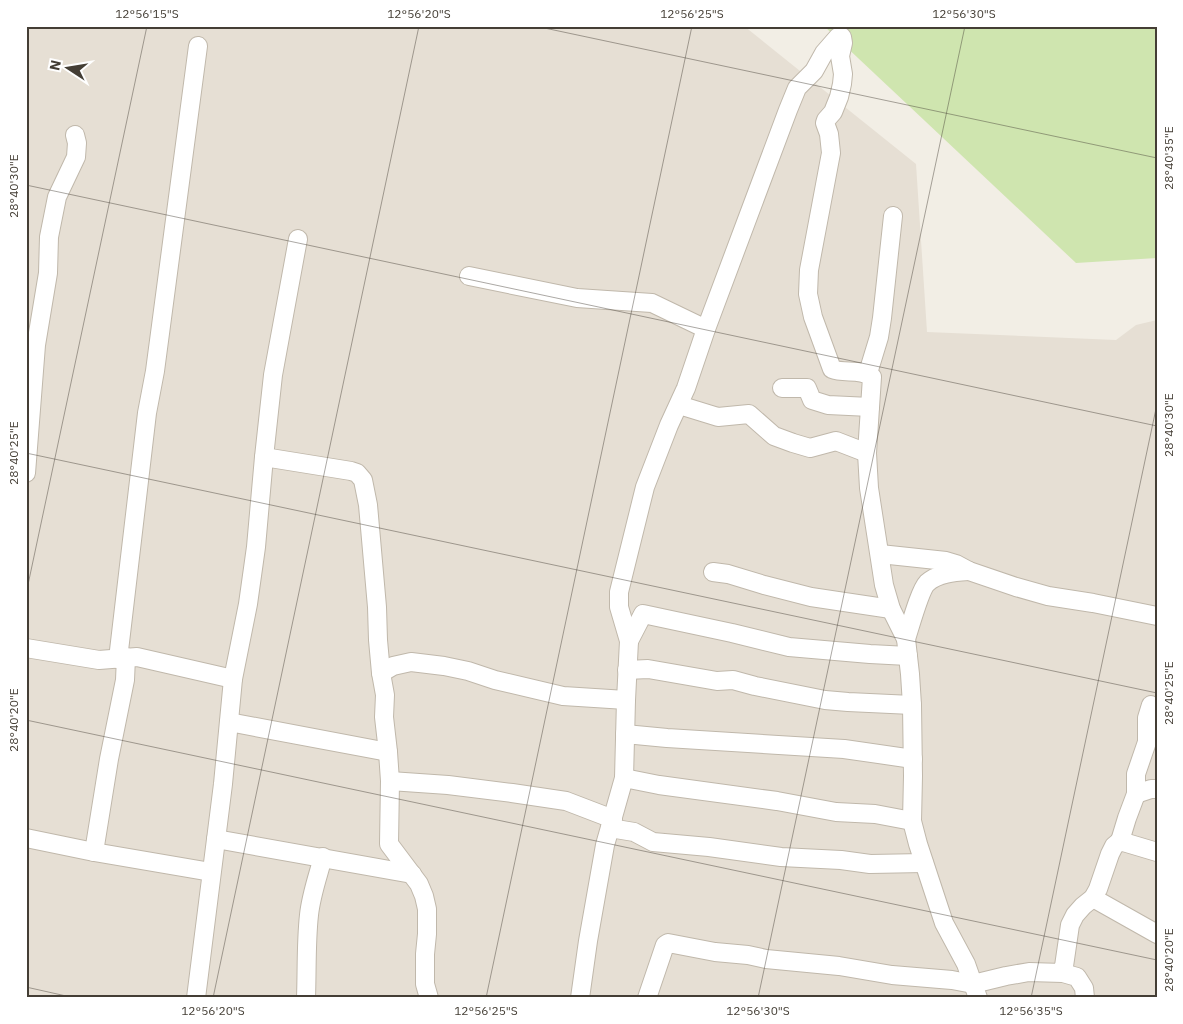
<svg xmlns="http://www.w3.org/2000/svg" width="1183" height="1024" viewBox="0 0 1183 1024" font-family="'IBM Plex Sans',sans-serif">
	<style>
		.residential { fill: #e6dfd4 }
		.green { fill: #cfe5af }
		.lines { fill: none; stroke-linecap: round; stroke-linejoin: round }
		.minor-casing { stroke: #c0b8ab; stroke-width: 20 }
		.minor { stroke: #fff; stroke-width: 18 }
		.ticks { fill: none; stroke: #443e35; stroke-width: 1; stroke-opacity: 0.45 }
		.neatline { fill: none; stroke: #443e35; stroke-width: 2 }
		.ticks-label { font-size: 12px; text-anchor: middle; fill: #443e35 }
	</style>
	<rect width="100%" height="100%" fill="#f2eee5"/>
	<path class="residential" d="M26,26H744L916,164L927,332L1116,340L1136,325L1157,320V998H26Z"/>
	<path class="green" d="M824,26H1157V258L1076,263Z"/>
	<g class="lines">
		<g class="minor-casing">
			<g id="minor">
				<path d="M469,276L577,298L652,303L706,329"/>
				<path d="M868,373L879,337L882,318L893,216"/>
				<path d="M782,388H807L812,400L828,405L870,407"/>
				<path d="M679,405L718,417L749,414L774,436L793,443L810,448L836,441L867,453"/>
				<path d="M264,457L351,471L357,473L363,480L368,505L377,607L378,640L381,673L385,695L384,717L388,752L390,781L389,844L419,884L424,896L427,909V934L425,954V984L429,998"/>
				<path d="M26,473L36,345L48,273L49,237L57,197L76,157L77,143L75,135"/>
				<path d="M880,554L946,561L956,564L969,571L1016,587L1048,596L1093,603L1157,616"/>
				<path d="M713,572L728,574L764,585L811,597L891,609"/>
				<path d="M906,639C910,627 920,590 927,583C938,573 955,572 969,571"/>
				<path d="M629,641L643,614L732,633L789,647L870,654L908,656"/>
				<path d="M26,648L99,660L137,657L233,679"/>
				<path d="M118,659L147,413L155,371L198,46"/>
				<path d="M627,670L648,669L717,681L733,680L755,686L825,700L848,702L912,705"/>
				<path d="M381,673L393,666L411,662L444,666L468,671L495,680L563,696L626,700"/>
				<path d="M229,722L388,752"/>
				<path d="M625,734L667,738L844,749L913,759"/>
				<path d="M624,778L659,785L777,801L836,812L875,814L912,821"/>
				<path d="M390,781L448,785L512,793L566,801L613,819"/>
				<path d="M1136,794L1151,789H1157"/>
				<path d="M610,828L634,832L653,842L709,847L781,857L841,860L870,864L924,863"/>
				<path d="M26,838L94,852L211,872"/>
				<path d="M216,839L412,874"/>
				<path d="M1120,841L1127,818L1136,794V774L1147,742V718L1151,705"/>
				<path d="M94,852L109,759L125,680L126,657"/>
				<path d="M1093,898L1157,934"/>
				<path d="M1063,973L1077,977L1084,988L1085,998"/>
				<path d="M196,998L223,784L233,679L248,604L256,547L264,457L273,375L298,239"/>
				<path d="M306,998C307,970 306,942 309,915C311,895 318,876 323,857"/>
				<path d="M580,998L588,941L605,845L624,778L626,700L629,641L619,607V592L645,487L669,425L686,388L706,329L788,110L797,88L814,71L824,53L838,37L841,36L842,37L843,43L840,56L843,74L842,84L839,97L833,112L826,120L825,123L829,134L831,153L809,270L808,294L813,317L832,369C844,374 861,368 872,377L867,453L869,488L884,585L891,609L906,639L910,674L912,705L913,776L912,821L918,844L944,923L966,964L978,998"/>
				<path d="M647,998L665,945L668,943L715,952L748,955L766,959L839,966L892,975L952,980L973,984L1006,976L1029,972L1063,973L1070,925L1075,915L1083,906L1093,898L1098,889L1110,854L1114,846L1120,841L1157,852"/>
			</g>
		</g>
		<use href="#minor" class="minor"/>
	</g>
	<path class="ticks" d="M535,26L1157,158M26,185L1157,426M26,453L1157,693M26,594L147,26M26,720L1157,960M26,987L75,998M213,998L419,26M486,998L692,26M758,998L965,26M1031,998L1157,404"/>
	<rect width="1183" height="1024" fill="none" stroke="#ffffff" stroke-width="55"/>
	<g transform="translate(68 68) rotate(282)" stroke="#ffffff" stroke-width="4" paint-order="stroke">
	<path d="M0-4L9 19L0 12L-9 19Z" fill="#443e35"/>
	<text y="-8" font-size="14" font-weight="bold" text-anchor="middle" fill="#443e35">N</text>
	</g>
	<rect x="28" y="28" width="1128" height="968" class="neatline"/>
	<g class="ticks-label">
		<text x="147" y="18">12°56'15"S</text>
		<text x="419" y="18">12°56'20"S</text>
		<text x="692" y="18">12°56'25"S</text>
		<text x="964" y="18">12°56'30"S</text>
		<text transform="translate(1169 158) rotate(-90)" y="4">28°40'35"E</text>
		<text transform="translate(14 186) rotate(-90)" y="4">28°40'30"E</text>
		<text transform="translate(1169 425) rotate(-90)" y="4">28°40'30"E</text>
		<text transform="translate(14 453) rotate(-90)" y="4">28°40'25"E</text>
		<text transform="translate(1169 693) rotate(-90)" y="4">28°40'25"E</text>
		<text transform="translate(14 720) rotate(-90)" y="4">28°40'20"E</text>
		<text transform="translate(1169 960) rotate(-90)" y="4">28°40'20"E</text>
		<text x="213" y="1015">12°56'20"S</text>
		<text x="486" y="1015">12°56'25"S</text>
		<text x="758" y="1015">12°56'30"S</text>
		<text x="1031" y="1015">12°56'35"S</text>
	</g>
</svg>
